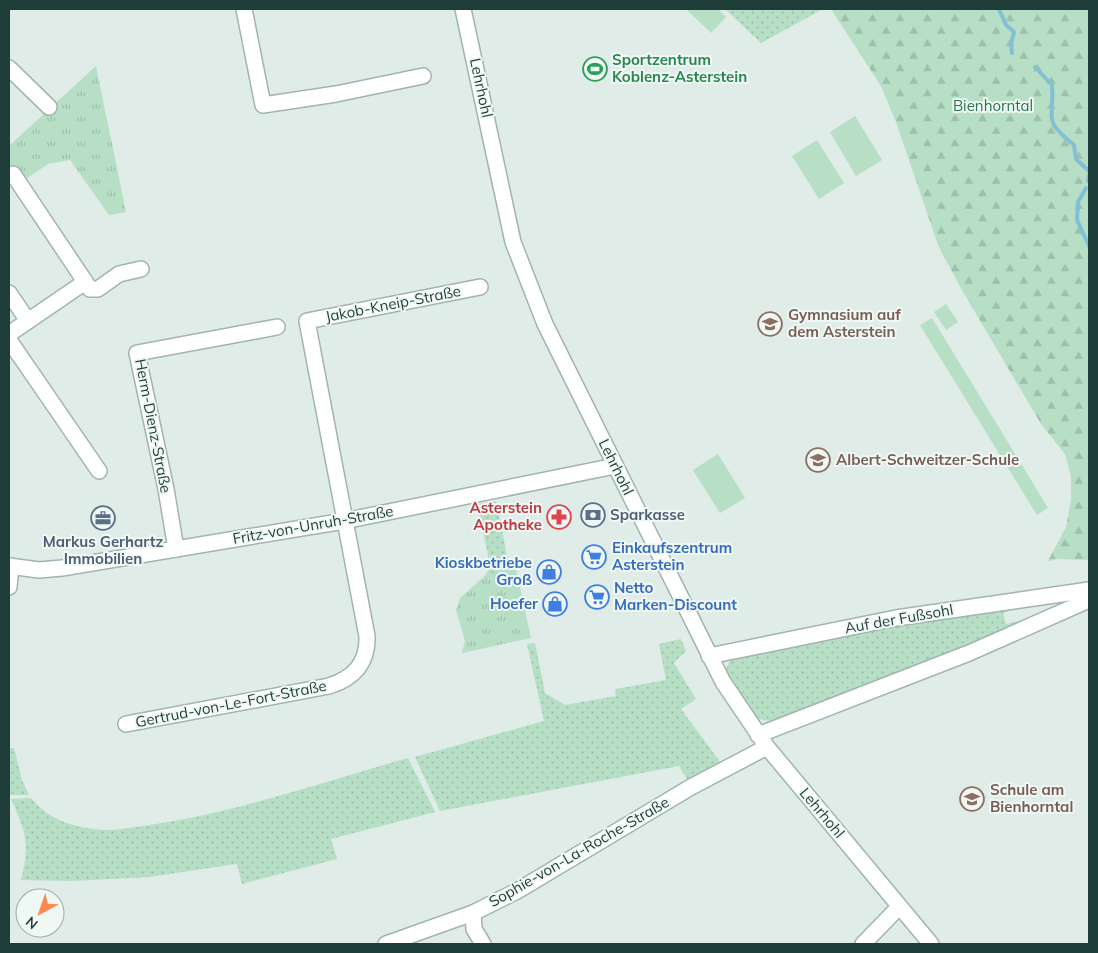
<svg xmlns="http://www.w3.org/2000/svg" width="1098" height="953" viewBox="0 0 1098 953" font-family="Mulish,sans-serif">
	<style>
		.grass { fill: url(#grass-dots) }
		.forest { fill: url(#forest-firs) }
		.park { fill: url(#park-tufts) }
		.garden { fill: #b6dfc5 }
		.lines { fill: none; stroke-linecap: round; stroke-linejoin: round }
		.stream { stroke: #82c0d6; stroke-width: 4 }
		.minor-casing { stroke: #a2b4af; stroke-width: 18 }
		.tertiary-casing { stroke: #a2b4af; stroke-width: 18 }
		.minor { stroke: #fff; stroke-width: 15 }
		.tertiary { stroke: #fff; stroke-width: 15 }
		.labels { text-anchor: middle; stroke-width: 4; stroke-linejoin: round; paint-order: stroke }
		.leisure-label { font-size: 15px; font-weight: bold; fill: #27864d; stroke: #f0f8f5; text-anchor: start }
		.street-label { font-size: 15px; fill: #1f3d38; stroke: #f0f8f5 }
		.park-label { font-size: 15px; fill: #26774e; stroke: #f0f8f5 }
		.education-label { font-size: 15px; font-weight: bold; fill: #785e54; stroke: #f0f8f5; text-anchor: start }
		.health-label { font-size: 15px; font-weight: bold; fill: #be3a42; stroke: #f0f8f5; text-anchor: end }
		.service-label { font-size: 15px; font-weight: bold; fill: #4e5e75; stroke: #f0f8f5; text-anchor: start }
		.shop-label { font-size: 15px; font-weight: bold; fill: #366cbe; stroke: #f0f8f5; text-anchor: start }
	</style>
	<defs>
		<pattern id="grass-dots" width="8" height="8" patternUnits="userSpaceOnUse" patternTransform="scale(1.25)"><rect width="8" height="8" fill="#b6dfc5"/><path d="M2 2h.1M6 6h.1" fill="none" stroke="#9cc0aa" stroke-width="1.8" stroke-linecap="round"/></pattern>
		<pattern id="forest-firs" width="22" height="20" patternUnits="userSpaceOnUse" patternTransform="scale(1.25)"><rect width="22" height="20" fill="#b6dfc5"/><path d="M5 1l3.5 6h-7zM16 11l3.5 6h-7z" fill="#9cc0aa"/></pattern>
		<pattern id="park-tufts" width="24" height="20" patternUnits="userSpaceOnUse" patternTransform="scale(1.25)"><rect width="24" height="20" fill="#b6dfc5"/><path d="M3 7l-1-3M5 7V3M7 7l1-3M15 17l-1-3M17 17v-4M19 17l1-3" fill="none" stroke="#9cc0aa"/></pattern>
	</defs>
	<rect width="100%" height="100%" fill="#dfece7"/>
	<g class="grass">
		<path d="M725,9H823L761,43Z"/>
		<path d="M496,501L509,565L516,569L486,575L490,564L477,504Z"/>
		<path d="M1017,605L1018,608L1003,613L1006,624L1020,621L1019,625L961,651L769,721L755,718L725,671L731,659L937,616Z"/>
		<path d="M681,639L686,651L674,663L696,699L681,709L721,763L689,782L679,766L440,811L415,757L544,721L527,644L535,643L545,693L565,705L616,696L615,689L666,680L659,644Z"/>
		<path d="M9,748H14L22,780L29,795H9Z"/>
		<path d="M408,758L435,812L331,839L337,859L242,884L237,864L149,877L71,881L21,880C30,845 26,832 11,799L31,798C49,819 67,825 94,829C112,832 132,827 150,825C238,812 323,782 408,758Z"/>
	</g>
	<path class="forest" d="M831,9H1089V560L1058,559L1048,561L1066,527L1071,500V477L1065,454L1041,424L959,285L938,245L896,122L881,86Z"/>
	<g class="park">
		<path d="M96,66L126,212L109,215L70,160L48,164L23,181L9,174V146Z"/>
		<path d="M516,569L531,638L462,653L465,641L456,610L460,598L486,575Z"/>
	</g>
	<g class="garden">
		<path d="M686,9H718L726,17L711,33Z"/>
		<path d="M855,116L882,160L856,176L830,132Z"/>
		<path d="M817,140L844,183L819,199L792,156Z"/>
		<path d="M946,304L958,322L946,330L934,312Z"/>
		<path d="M932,318L1048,508L1037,515L920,325Z"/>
		<path d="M718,454L745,498L720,513L693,470Z"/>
	</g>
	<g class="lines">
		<g class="stream">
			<path d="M999,9L1006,25L1014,32L1011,44L1012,53"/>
			<path d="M1035,67L1052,85C1055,121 1041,118 1074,145L1076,159L1089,171"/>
			<path d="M1088,181L1089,175"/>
			<path d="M1086,188L1078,202L1077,220L1089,246"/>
		</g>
		<g class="minor-casing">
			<g id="minor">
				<path d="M244,9L263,105L336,94L423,76"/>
				<path d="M463,9L513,242L545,324L723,682L767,747L931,944"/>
				<path d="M9,68L49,107"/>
				<path d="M13,174L90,289H98L119,274L141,269"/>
				<path d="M9,293L28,321"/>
				<path d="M9,334L85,282"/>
				<path d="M9,340L99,471"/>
				<path d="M176,549L166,489L137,353L277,327"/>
				<path d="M9,566L39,570L62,568L344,521L615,466"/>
				<path d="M9,587L11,566"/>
				<path d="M126,724L329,686C354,678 368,663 367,636L307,321L480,287"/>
				<path d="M473,913L474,929L483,944"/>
				<path d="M386,944L473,913L517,891L691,787L767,747"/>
				<path d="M863,944L899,907"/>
			</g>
		</g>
		<g class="tertiary-casing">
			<g id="tertiary">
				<path d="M709,656L896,618L1089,590"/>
				<path d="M758,735L969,653L1089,600"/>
			</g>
		</g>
		<use href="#minor" class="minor"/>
		<use href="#tertiary" class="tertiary"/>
	</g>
	<defs>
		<g id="stadium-ring" transform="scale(1.25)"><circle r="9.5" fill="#f0f8f5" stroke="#2e9e5b" stroke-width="1.5"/><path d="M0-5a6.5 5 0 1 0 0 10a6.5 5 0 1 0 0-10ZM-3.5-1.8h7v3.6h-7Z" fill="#2e9e5b"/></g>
		<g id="school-ring" transform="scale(1.25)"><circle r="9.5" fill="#f0f8f5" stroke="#8d6e63" stroke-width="1.5"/><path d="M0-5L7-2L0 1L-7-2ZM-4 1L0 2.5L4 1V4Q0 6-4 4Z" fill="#8d6e63"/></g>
		<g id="bank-ring" transform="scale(1.25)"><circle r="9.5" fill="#f0f8f5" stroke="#5c6f8a" stroke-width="1.5"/><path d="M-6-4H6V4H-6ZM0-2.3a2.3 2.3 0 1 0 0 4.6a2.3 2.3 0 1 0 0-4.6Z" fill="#5c6f8a"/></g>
		<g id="pharmacy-ring" transform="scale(1.25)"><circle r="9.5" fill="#f0f8f5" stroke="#e0444e" stroke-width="1.5"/><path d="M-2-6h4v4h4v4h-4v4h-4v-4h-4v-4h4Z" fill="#e0444e"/></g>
		<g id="office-ring" transform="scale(1.25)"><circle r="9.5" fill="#f0f8f5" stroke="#5c6f8a" stroke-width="1.5"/><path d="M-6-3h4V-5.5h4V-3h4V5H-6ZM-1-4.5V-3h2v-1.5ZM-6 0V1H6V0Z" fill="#5c6f8a"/></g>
		<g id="supermarket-ring" transform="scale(1.25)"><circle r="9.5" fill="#f0f8f5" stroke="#3f7fe0" stroke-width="1.5"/><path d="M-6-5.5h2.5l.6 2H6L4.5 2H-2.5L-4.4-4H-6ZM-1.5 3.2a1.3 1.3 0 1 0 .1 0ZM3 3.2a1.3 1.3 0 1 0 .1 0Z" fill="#3f7fe0"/></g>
		<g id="shop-ring" transform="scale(1.25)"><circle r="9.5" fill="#f0f8f5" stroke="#3f7fe0" stroke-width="1.5"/><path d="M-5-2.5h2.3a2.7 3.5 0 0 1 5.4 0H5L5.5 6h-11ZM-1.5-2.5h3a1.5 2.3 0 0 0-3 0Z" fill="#3f7fe0"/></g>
	</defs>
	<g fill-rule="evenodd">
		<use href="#stadium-ring" x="595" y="69"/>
		<use href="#school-ring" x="770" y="324"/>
		<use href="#school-ring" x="818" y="460"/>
		<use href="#bank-ring" x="593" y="515"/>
		<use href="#pharmacy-ring" x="559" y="517"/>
		<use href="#office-ring" x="103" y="518"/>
		<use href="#supermarket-ring" x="594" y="557"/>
		<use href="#shop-ring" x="549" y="572"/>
		<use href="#supermarket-ring" x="597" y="597"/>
		<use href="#shop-ring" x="555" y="604"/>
		<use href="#school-ring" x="972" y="799"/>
	</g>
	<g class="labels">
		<g class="leisure-label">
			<text x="612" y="65">Sportzentrum<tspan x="612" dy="17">Koblenz-Asterstein</tspan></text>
		</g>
		<g class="street-label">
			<text transform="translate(481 88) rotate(78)" y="5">Lehrhohl</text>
			<text transform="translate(393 304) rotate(-11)" y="5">Jakob-Kneip-Straße</text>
			<text transform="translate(153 426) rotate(79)" y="5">Herm-Dienz-Straße</text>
			<text transform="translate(616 467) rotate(64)" y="5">Lehrhohl</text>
			<text transform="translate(313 525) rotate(-10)" y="5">Fritz-von-Unruh-Straße</text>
			<text transform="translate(899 619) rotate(-10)" y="5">Auf der Fußsohl</text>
			<text transform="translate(231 704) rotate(-11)" y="5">Gertrud-von-Le-Fort-Straße</text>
			<text transform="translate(822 813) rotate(50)" y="5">Lehrhohl</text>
			<text transform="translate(579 852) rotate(-30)" y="5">Sophie-von-La-Roche-Straße</text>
		</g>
		<g class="park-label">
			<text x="993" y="111">Bienhorntal</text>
		</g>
		<g class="education-label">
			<text x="788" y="320">Gymnasium auf<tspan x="788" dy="17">dem Asterstein</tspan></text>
			<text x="836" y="465">Albert-Schweitzer-Schule</text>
			<text x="990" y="795">Schule am<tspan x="990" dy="17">Bienhorntal</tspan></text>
		</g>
		<g class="health-label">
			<text x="542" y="513">Asterstein<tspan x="542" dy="17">Apotheke</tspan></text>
		</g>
		<g class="service-label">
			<text x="610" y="520">Sparkasse</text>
			<text x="103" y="547" text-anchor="middle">Markus Gerhartz<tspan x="103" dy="17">Immobilien</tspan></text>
		</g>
		<g class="shop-label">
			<text x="612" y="553">Einkaufszentrum<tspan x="612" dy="17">Asterstein</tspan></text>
			<text x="532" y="568" text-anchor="end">Kioskbetriebe<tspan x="532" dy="17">Groß</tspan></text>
			<text x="614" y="593">Netto<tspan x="614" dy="17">Marken-Discount</tspan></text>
			<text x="538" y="609" text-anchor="end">Hoefer</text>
		</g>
	</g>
	<rect width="1098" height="953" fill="none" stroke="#1f3d38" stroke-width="20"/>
	<g transform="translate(40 913) rotate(220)"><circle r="24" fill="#f0f8f5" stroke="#9cada9"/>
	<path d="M0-4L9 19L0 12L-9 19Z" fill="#fd894c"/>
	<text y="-8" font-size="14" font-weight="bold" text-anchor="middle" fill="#1f3d38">N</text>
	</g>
</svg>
